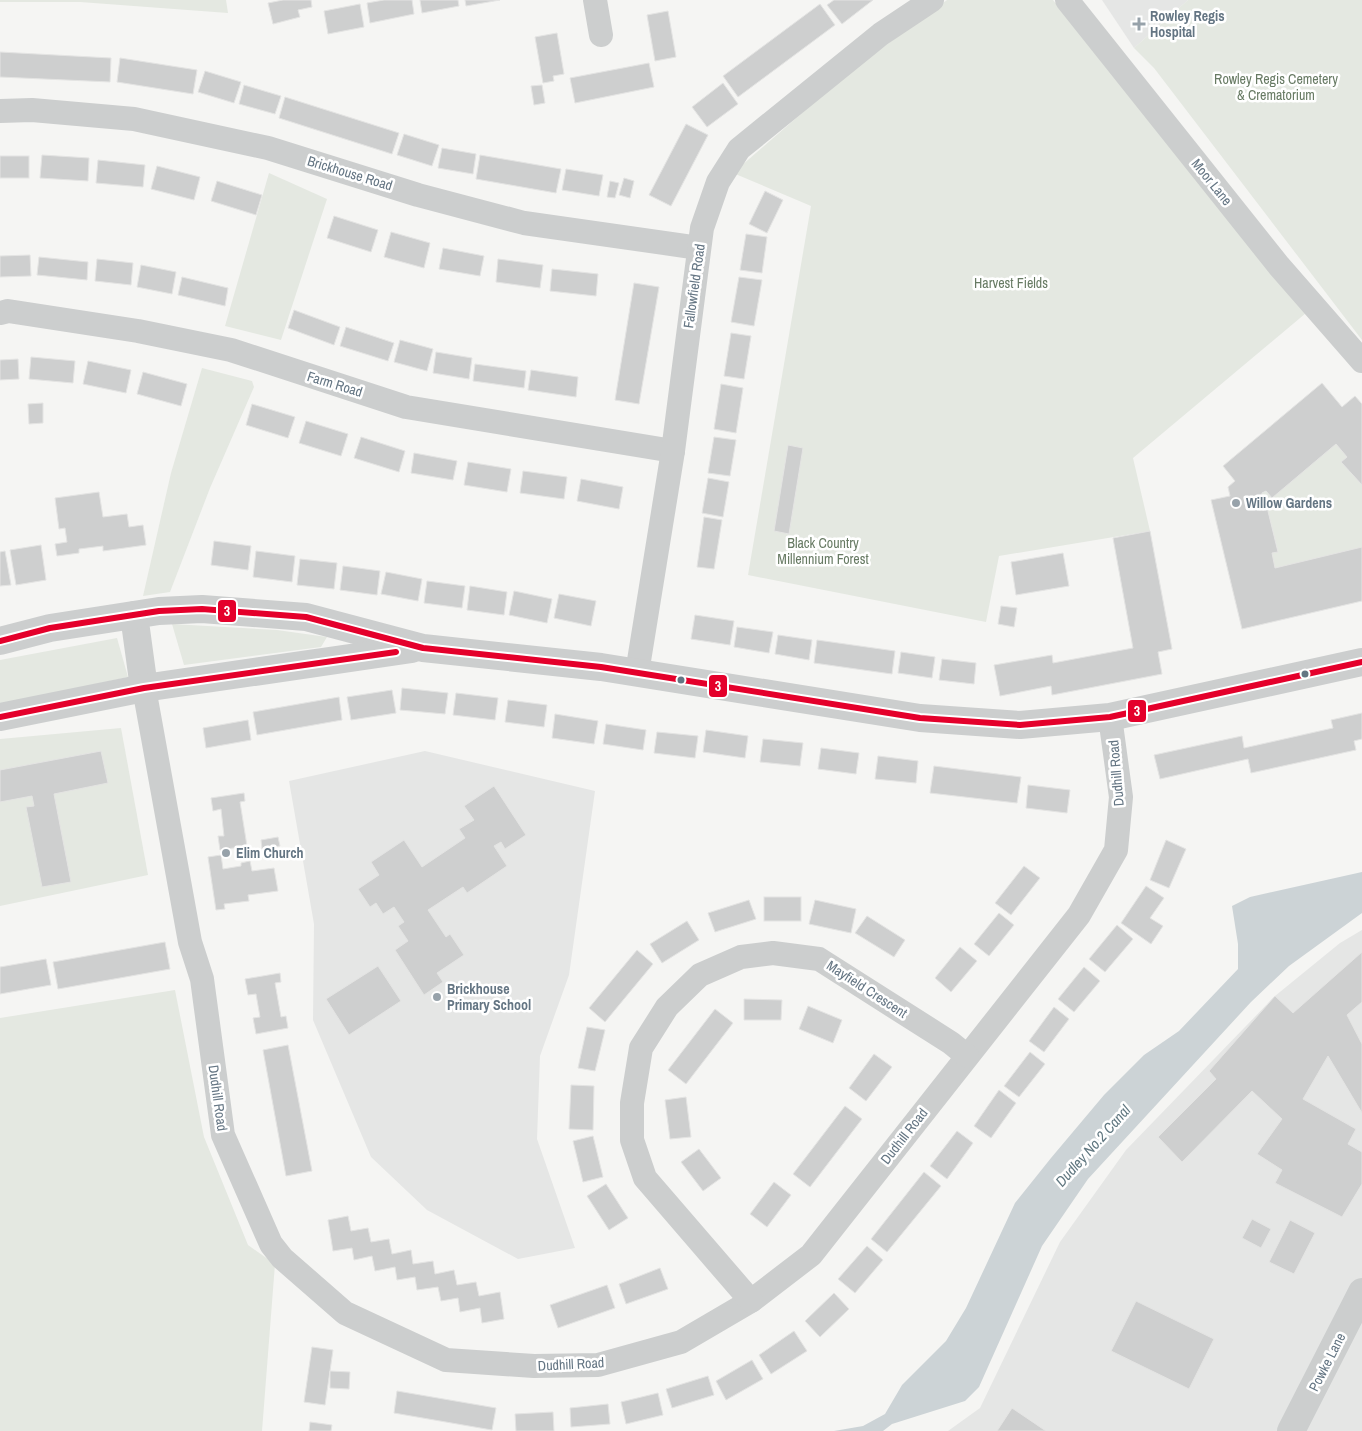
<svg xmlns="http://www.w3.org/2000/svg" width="1362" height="1431" viewBox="0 0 1362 1431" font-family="'Archivo Narrow',sans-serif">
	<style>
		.built { fill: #e5e6e5 }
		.green { fill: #e4e8e1 }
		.water { fill: #ccd3d6 }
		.building { fill: #cecfcf; stroke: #e4e4e3 }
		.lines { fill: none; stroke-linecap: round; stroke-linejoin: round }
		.minor { stroke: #cccece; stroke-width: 24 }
		.tertiary { stroke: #cccece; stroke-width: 28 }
		.bus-1-casing { stroke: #fff; stroke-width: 10 }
		.bus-1 { stroke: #e4002b; stroke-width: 6 }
		.poi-dot { fill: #97a2aa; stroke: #fff; stroke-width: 2 }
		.bus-dot { fill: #647583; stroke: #fff; stroke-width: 2 }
		.labels { text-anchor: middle; stroke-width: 5; stroke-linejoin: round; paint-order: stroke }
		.poi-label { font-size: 14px; font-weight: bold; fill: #647583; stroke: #fff; text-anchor: start }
		.park-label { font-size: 14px; fill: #677a63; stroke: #fff }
		.street-label { font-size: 14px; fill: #647583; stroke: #fff }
		.water-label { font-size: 15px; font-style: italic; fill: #607780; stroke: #fff }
		.line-badge { stroke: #fff; stroke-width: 2 }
		.badge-label { font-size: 14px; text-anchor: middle; font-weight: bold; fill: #fff }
	</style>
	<rect width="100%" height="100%" fill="#f5f5f3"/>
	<g class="built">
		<path d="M1102,0H1188L1134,48Z"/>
		<path d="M425,751L595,791L569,975L540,1056L537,1139L575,1248L518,1259L427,1210L371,1157L313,1020L314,924L289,781Z"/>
		<path d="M1362,930V1431H948L980,1408L1060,1242L1126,1150L1275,996L1340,943Z"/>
	</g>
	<g class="green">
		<path d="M0,0H226L228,13L80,2H0Z"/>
		<path d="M947,0H1053L1306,313L1133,458L1150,531L999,556L986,622L748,575L811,206L733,173L847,74Z"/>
		<path d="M1188,0H1362V340L1154,68L1134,48Z"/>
		<path d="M269,173L327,199L281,340L225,326Z"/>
		<path d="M202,368L252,381L254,387L210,488L170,592L143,596L171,473Z"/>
		<path d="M1336,444L1347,457L1341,462L1362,485V547L1275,568L1272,553L1278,551L1267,507L1261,508L1262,493L1266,491L1272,497Z"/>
		<path d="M172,624L277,630L327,637L321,647L184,665Z"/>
		<path d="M117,638L128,677L0,705V660Z"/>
		<path d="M121,728L148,875L0,906V739Z"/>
		<path d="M175,990L204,1137L248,1245L275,1264L262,1431H0V1018Z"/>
	</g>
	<path class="water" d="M1362,872V913L1289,966L1251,1002L1088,1179L1042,1246L979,1387L965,1401L892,1424L883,1431H834L863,1426L885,1414L902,1385L946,1341L966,1308L1015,1203L1051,1158L1104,1095L1144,1055L1179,1031L1238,969V944L1232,906L1250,897Z"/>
	<g class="building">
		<path d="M283,0H311L312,7L298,10L300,17L273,24L268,3Z"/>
		<path d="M384,0H412L414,14L370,23L367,3Z"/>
		<path d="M420,0H458L459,6L422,13Z"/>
		<path d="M465,0H500L466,6Z"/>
		<path d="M834,0H873L842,24L827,5Z"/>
		<path d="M360,4L364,27L328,34L324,11Z"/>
		<path d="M820,4L835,25L738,97L723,76Z"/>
		<path d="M668,11L676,57L655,61L647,15Z"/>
		<path d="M557,33L564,74L553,76L554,81L543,83L535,37Z"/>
		<path d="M0,52L111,58L110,82L0,77Z"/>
		<path d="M120,58L197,70L193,94L117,82Z"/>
		<path d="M649,63L654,87L575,103L570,78Z"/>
		<path d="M205,71L241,82L234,103L198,92Z"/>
		<path d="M723,83L738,104L707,127L692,107Z"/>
		<path d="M244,85L281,96L275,114L239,104Z"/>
		<path d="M542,85L545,103L534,105L531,86Z"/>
		<path d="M285,97L399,133L392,154L279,118Z"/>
		<path d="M686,124L708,135L671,206L649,195Z"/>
		<path d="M404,134L439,145L432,166L397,155Z"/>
		<path d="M442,148L476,154L473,174L438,168Z"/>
		<path d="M42,155L89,158L88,181L40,178Z"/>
		<path d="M480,155L561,169L556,193L476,179Z"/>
		<rect x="0" y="156" width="29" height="22"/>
		<path d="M98,160L145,165L143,187L96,183Z"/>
		<path d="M157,166L200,177L194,200L151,189Z"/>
		<path d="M566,169L603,175L599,196L562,190Z"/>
		<path d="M624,178L634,181L630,198L619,195Z"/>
		<path d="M217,181L262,195L256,215L211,201Z"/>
		<path d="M610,181L619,183L615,198L607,197Z"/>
		<path d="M765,191L783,200L767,233L749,224Z"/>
		<path d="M334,216L378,230L371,252L327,238Z"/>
		<path d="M391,232L430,243L424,268L384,257Z"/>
		<path d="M746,234L767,237L762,273L740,270Z"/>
		<path d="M443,248L484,256L480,276L439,269Z"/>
		<path d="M30,255L31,276L0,277V256Z"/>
		<path d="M39,257L88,262L87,280L37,275Z"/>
		<path d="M97,259L133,263L131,285L95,281Z"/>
		<path d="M498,259L543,265L540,288L496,282Z"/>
		<path d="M141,265L176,272L172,294L137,287Z"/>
		<path d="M552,269L598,274L596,296L550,291Z"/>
		<path d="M182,277L228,288L225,306L178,295Z"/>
		<path d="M739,277L762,280L754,326L731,322Z"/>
		<path d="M634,283L659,287L639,404L615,400Z"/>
		<path d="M294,310L340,327L334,345L288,328Z"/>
		<path d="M346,327L394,343L388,361L340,346Z"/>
		<path d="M731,333L751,336L744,379L724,376Z"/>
		<path d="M400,340L433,349L427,371L394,362Z"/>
		<path d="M436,352L472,358L469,379L433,373Z"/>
		<path d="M31,357L75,361L73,383L29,379Z"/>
		<path d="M18,359L19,379L0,380V360Z"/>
		<path d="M88,361L131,370L126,393L83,384Z"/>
		<path d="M475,364L526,371L524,388L473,381Z"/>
		<path d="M531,370L578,377L576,397L528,390Z"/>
		<path d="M143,372L187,384L181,406L137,394Z"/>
		<path d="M1322,383L1342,407L1355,396L1362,404V485L1341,462L1347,457L1336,444L1272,498L1266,491L1262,493L1261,508L1267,507L1278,552L1272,553L1275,568L1362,547V601L1242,629L1211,500L1230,496L1228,487L1235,481L1223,466Z"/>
		<path d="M721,384L743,388L736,433L714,429Z"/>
		<path d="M43,403V423L29,424L28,404Z"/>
		<path d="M252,404L295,417L288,438L246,425Z"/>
		<path d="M306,421L348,434L341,456L299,443Z"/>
		<path d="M361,437L405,451L399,472L354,458Z"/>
		<path d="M714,437L736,440L730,476L708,473Z"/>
		<path d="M788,445L803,448L789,534L774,531Z"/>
		<path d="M414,453L457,461L453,480L411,473Z"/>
		<path d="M468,462L511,469L507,492L464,485Z"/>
		<path d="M523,471L567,477L564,499L520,493Z"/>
		<path d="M708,478L729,482L723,517L702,513Z"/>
		<path d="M581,479L623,487L619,509L577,501Z"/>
		<path d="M99,492L103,517L127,514L129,527L143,525L146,545L103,551V546L79,549V553L57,556L55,544L67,542L65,528L59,529L55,498Z"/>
		<path d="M704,517L722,520L714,569L697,567Z"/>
		<path d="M1150,531L1172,649L1158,652L1162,674L1052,695L1051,686L1000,696L994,665L1052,655L1053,663L1133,648L1113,538Z"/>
		<path d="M214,541L251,546L248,570L211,565Z"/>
		<path d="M41,545L46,580L16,585L10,550Z"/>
		<path d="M5,551L11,585L0,586V552Z"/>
		<path d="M256,551L295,556L292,582L253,577Z"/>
		<path d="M1063,553L1069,586L1016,595L1011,562Z"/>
		<path d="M300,559L337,563L334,589L297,585Z"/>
		<path d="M343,566L380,571L377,595L340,590Z"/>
		<path d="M386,572L422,579L418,601L381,594Z"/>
		<path d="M427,581L465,586L462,608L424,603Z"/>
		<path d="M470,586L507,592L504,615L467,610Z"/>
		<path d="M514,591L552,599L547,623L509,615Z"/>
		<path d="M559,594L596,601L591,626L554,618Z"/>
		<path d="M1001,606L1017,608L1014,627L998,624Z"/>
		<path d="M695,615L734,621L730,645L691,639Z"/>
		<path d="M737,627L773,632L769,653L734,647Z"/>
		<path d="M778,635L812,640L809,660L775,654Z"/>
		<path d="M817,640L895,651L892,674L814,663Z"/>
		<path d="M901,652L935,657L932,678L898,673Z"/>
		<path d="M942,659L976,663L974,684L939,680Z"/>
		<path d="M402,688L448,693L445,714L400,710Z"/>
		<path d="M392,690L396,713L351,720L347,697Z"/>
		<path d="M456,693L498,698L495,720L453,715Z"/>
		<path d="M339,697L342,720L257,735L253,712Z"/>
		<path d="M508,700L547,705L544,727L505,722Z"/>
		<path d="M1362,713V739L1354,741L1356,750L1251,773L1248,759L1160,779L1154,755L1242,736L1244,748L1333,728L1331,720Z"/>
		<path d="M555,714L598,721L594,744L552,738Z"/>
		<path d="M248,720L251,740L206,748L203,728Z"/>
		<path d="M606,724L646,730L643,750L603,744Z"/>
		<path d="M706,730L748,736L745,758L703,752Z"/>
		<path d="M657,732L698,736L695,758L654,753Z"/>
		<path d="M763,739L803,743L800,766L760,762Z"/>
		<path d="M821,748L859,753L856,774L818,769Z"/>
		<path d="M101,751L108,783L54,794L71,882L42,887L26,807L34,806L32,796L0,802V770Z"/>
		<path d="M878,756L918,761L916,783L875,779Z"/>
		<path d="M934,766L1021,777L1017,803L930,793Z"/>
		<path d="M1028,785L1070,790L1067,813L1026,808Z"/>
		<path d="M494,786L526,835L505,849L501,842L494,846L507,866L467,893L463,887L428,910L446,937L450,934L464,955L437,973L443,982L424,995L395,950L408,941L398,926L404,922L394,907L383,914L376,903L370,907L358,889L379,875L371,862L404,840L422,867L465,838L459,829L474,820L464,806Z"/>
		<path d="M244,793L245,801L240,802L247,846L220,850L218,836H224L221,809L213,811L211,798Z"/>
		<path d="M278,837L280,846L262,849L261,840Z"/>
		<path d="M1166,840L1186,849L1169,888L1150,880Z"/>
		<path d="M221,855L223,869L241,866V863L250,861L252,871L274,868L278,891L248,895L249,901L224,904L225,909L216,910L208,857Z"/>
		<path d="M1024,866L1040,878L1011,915L995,903Z"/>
		<path d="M1146,886L1164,898L1150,918L1163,926L1151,944L1121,923Z"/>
		<rect x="764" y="897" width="37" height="24"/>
		<path d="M749,900L756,919L715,932L708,913Z"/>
		<path d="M815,900L856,909L851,933L809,924Z"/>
		<path d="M999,913L1014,925L989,956L974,944Z"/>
		<path d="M867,916L905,940L894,957L855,933Z"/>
		<path d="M687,921L699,940L662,963L650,944Z"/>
		<path d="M1117,925L1133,939L1105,972L1089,959Z"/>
		<path d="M165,942L170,969L58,989L53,962Z"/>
		<path d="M960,947L977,961L951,992L935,978Z"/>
		<path d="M637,950L653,964L605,1022L589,1008Z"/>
		<path d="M1362,952V1002L1347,1015L1362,1044V1113L1328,1056L1303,1099L1356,1129L1348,1144L1362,1152V1184L1342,1217L1275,1183L1282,1170L1257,1154L1282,1119L1252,1091L1182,1162L1158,1137L1216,1079L1209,1071L1275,996L1293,1013Z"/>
		<path d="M46,959L51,985L0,994V967Z"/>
		<path d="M378,966L401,1001L349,1035L326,999Z"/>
		<path d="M1084,967L1100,981L1074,1012L1058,999Z"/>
		<path d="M280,973L281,982L275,983L281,1017L286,1016L288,1028L256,1034L253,1018L260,1017L256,994L248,995L245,979Z"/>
		<path d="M744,999L782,1000L781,1020H744Z"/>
		<path d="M808,1006L842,1020L833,1043L799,1029Z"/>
		<path d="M1054,1007L1069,1019L1044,1052L1029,1041Z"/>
		<path d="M715,1009L733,1023L686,1084L668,1070Z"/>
		<path d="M587,1027L605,1030L595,1071L578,1068Z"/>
		<path d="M288,1045L312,1171L286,1176L263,1050Z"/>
		<path d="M1030,1052L1045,1064L1019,1097L1004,1086Z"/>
		<path d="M874,1054L892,1067L866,1101L849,1088Z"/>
		<path d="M571,1085L594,1086L593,1130L569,1129Z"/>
		<path d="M999,1090L1016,1103L991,1138L974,1126Z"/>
		<path d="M686,1097L691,1137L670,1139L665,1100Z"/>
		<path d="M845,1106L862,1119L810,1187L793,1174Z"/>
		<path d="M957,1131L973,1143L947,1179L930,1166Z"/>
		<path d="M593,1136L603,1177L583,1182L573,1141Z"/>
		<path d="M699,1149L721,1178L703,1191L681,1162Z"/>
		<path d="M924,1172L941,1186L887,1252L871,1239Z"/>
		<path d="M774,1182L791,1195L767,1227L750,1214Z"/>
		<path d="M606,1184L628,1218L609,1230L587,1196Z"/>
		<path d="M348,1216L351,1231L368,1228L371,1242L389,1239L392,1254L411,1250L413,1264L433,1261L435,1274L454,1270L457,1285L476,1282L479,1296L500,1292L504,1319L482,1323L480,1308L460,1312L458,1298L441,1301L438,1287L417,1290L415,1277L397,1280L395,1267L375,1271L372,1256L354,1260L352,1248L333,1251L328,1220Z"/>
		<path d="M1252,1219L1271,1229L1261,1248L1242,1238Z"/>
		<path d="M1290,1220L1315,1233L1294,1274L1269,1262Z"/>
		<path d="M867,1246L883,1260L855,1293L838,1279Z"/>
		<path d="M660,1268L668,1289L626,1304L619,1284Z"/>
		<path d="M607,1285L615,1308L558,1328L550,1305Z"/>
		<path d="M834,1293L849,1309L820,1337L805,1321Z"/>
		<path d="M1136,1301L1214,1339L1189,1389L1111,1351Z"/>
		<path d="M794,1331L807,1351L771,1374L759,1355Z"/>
		<path d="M312,1347L333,1350L325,1405L304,1402Z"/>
		<path d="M752,1360L763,1379L726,1400L716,1381Z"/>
		<path d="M330,1371L350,1372L349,1389L330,1388Z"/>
		<path d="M708,1376L714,1395L672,1408L666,1389Z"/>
		<path d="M397,1391L496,1408L492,1430L394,1413Z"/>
		<path d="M658,1393L663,1415L626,1424L621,1402Z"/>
		<path d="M608,1404L610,1424L571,1427L570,1408Z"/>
		<path d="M1012,1408L1046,1431H997Z"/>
		<path d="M553,1412L554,1431H516L515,1414Z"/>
		<path d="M310,1422L332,1425L331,1431H309Z"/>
	</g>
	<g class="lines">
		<g class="minor">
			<path d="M595,0L601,35"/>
			<path d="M1067,0L1279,266L1362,361"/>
			<path d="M0,111L32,110L134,119L268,148L418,195L524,223L699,248"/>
			<path d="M0,313L8,311L138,331L231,350L406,407L673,451"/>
			<path d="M637,673L673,451L702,228L718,182L739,149L881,34L932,0"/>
			<path d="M144,688L190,942L202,979L223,1135L271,1244L282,1258L345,1313L446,1360L534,1366L598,1365L681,1342L751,1301L811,1255L1079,915L1116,850L1121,797L1110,717"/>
			<path d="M751,1301L645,1178L632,1140V1103L641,1048L667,1007L700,975L741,957L773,953L819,959L951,1043L967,1056"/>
		</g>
		<g class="tertiary">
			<path d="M134,615L144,688"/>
			<path d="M0,641L50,628L159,611L202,609L306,617L423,648L601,667L920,718L1020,725L1110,717L1362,662"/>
			<path d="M0,717L144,688L412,649"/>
			<path d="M1291,1431L1362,1292"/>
		</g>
		<g class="bus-1-casing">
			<g id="bus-1">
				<path d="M0,641L50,628L159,611L202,609L306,617L423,648L601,667L920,718L1020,725L1110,717L1362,662"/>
				<path d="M0,717L144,688L396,652"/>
			</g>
		</g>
		<use href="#bus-1" class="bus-1"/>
	</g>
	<g class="poi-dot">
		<path d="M1136.5 16.5h5v5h5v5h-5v5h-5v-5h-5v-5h5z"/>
		<circle cx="1236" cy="503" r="5"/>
		<circle cx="226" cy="853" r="5"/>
		<circle cx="437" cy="997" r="5"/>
	</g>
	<g class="bus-dot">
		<circle cx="1305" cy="674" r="4.5"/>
		<circle cx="681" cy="680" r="4.5"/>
	</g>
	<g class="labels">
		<g class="poi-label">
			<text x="1150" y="21">Rowley Regis<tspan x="1150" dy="16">Hospital</tspan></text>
			<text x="1246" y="508">Willow Gardens</text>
			<text x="236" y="858">Elim Church</text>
			<text x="447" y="994">Brickhouse<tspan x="447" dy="16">Primary School</tspan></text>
		</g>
		<g class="park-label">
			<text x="1276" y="84">Rowley Regis Cemetery<tspan x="1276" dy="16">&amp; Crematorium</tspan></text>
			<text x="1011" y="288">Harvest Fields</text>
			<text x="823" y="548">Black Country<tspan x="823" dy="16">Millennium Forest</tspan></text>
		</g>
		<g class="street-label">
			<text transform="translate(350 173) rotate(17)" y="5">Brickhouse Road</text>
			<text transform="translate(1212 182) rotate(51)" y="5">Moor Lane</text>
			<text transform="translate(694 286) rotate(-82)" y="5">Fallowfield Road</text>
			<text transform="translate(335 384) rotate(17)" y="5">Farm Road</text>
			<text transform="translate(1116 773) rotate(-95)" y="5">Dudhill Road</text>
			<text transform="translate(867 989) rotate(33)" y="5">Mayfield Crescent</text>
			<text transform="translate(218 1098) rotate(82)" y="5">Dudhill Road</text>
			<text transform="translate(904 1136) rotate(-52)" y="5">Dudhill Road</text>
			<text transform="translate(1327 1362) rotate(-63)" y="5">Powke Lane</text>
			<text transform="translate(571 1364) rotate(-3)" y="5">Dudhill Road</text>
		</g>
		<g class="water-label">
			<text transform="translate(1093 1146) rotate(-48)" y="5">Dudley No.2 Canal</text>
		</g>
	</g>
	<g class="line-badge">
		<rect x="217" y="599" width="20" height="24" rx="5" fill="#e4002b"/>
		<rect x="708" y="674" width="20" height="24" rx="5" fill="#e4002b"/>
		<rect x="1127" y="699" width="20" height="24" rx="5" fill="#e4002b"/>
	</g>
	<g class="badge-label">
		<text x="227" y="616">3</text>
		<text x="718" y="691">3</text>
		<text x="1137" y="716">3</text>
	</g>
</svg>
